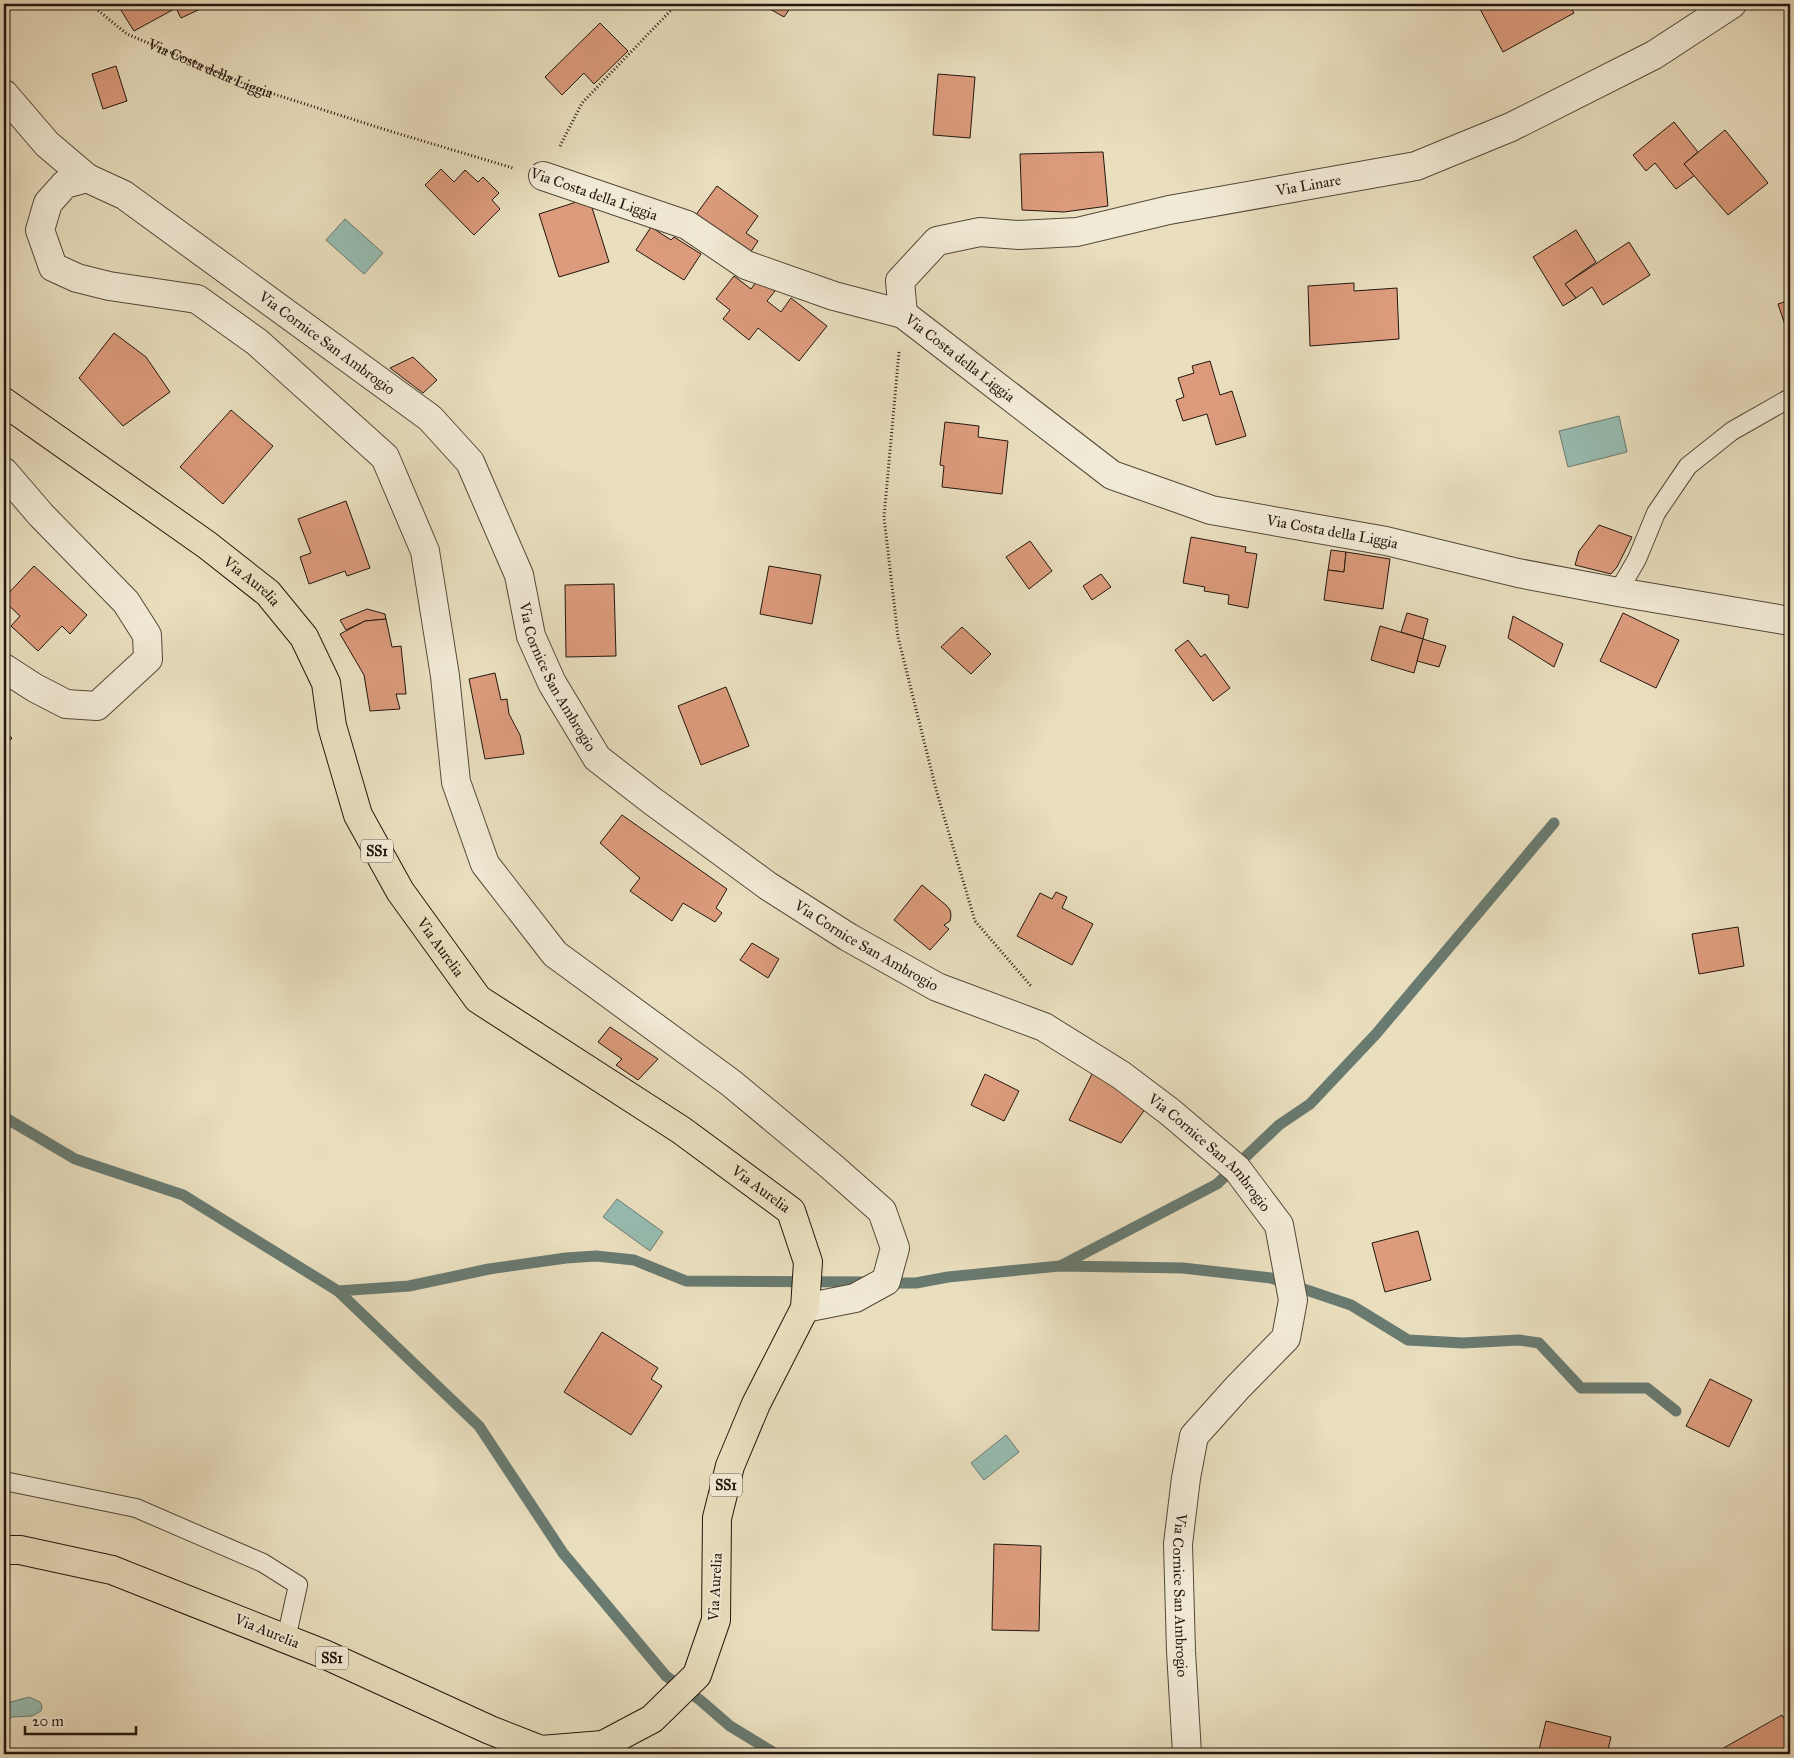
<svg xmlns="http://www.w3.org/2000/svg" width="1794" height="1758" viewBox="0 0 1794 1758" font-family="'IM FELL Great Primer',serif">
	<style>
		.water { fill: #97bcb1; stroke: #697a70 }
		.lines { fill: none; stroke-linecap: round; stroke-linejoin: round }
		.stream { stroke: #697a70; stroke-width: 11 }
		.building { fill: #db9b7c; stroke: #23160e }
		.service-casing { stroke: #54483a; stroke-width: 20 }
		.minor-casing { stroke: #54483a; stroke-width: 30 }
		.tertiary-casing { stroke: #54483a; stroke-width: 30 }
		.primary-casing { stroke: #23160e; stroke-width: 30 }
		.path { stroke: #23160e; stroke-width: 3; stroke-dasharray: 1 2.5; stroke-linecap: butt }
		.service { stroke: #f1ead5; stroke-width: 18 }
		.minor { stroke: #f1ead5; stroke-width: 28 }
		.tertiary { stroke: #f1ead5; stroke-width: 28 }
		.primary { stroke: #e9debe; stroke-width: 28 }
		.labels { text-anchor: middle; stroke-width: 4; stroke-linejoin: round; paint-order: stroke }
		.shield { fill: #f1ead5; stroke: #61564a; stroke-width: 1 }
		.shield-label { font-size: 14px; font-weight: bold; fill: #23160e }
		.street-label { font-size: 15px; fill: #23160e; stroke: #f1ead5 }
	</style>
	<rect width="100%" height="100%" fill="#e9debe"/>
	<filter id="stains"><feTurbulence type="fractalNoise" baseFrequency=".004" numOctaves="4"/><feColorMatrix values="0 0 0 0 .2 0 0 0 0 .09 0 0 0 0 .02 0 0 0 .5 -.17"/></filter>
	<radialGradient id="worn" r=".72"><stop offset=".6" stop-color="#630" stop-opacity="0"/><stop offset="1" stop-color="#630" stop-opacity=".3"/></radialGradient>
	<g class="water">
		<path d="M345,219L383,253L364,274L326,240Z"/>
		<path d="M1619,416L1627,452L1568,467L1559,431Z"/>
		<path d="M617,1199L663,1232L650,1251L603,1217Z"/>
		<path d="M1006,1435L1019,1452L984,1480L971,1463Z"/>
		<path d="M29,1697L40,1702L42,1706L41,1711L32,1716L12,1717L8,1720L4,1721V1704Z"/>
	</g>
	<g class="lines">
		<g class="stream">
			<path d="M4,1117L75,1159L183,1195L338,1291L409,1286L489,1269L566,1258L596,1256L634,1260L686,1281L870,1282"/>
			<path d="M1062,1265L1217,1184L1279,1125L1310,1104L1376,1034L1554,823"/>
			<path d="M886,1283H916L948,1277L1060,1266L1183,1268L1271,1278L1351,1305L1408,1340L1463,1343L1519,1340L1539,1343L1581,1388H1647L1676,1411"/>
			<path d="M338,1291L479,1426L563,1553L666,1676L700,1700L730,1726L776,1754"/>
		</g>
	</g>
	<g class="building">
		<path d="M117,4H211L181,18L176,8L134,31Z"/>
		<path d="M761,4H793L784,17Z"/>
		<path d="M1489,4H1569L1574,13L1503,52L1480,9Z"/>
		<path d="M600,23L628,51L594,84L584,73L562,95L545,77Z"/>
		<path d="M116,66L127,101L103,109L92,74Z"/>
		<path d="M938,74L975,77L970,138L933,135Z"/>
		<path d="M1674,122L1698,152L1684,164L1695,175L1676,189L1655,163L1646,171L1633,155Z"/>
		<path d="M1725,130L1768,183L1728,215L1684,164Z"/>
		<path d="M1103,152L1108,206L1064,212L1022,210L1020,154Z"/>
		<path d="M441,169L454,182L465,170L478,182L483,177L499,193L492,200L500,209L474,235L425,185Z"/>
		<path d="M717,186L758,216L746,233L758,241L746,259L692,220Z"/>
		<path d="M589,198L609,262L559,277L539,214Z"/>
		<path d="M651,227L671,240L674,237L701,254L684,280L636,250Z"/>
		<path d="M1576,230L1596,262L1565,284L1576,298L1563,306L1533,257Z"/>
		<path d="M1629,242L1650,275L1603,305L1592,287L1576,298L1565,284Z"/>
		<path d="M734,276L751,289L759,278L775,291L767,301L781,312L791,298L827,326L799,361L758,328L749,340L723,319L730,310L716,299Z"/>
		<path d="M1354,283V291L1397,288L1399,339L1310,346L1308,286Z"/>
		<path d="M1790,300V340L1778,304Z"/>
		<path d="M114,333L146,357L170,392L123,426L79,378Z"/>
		<path d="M413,357L437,380L423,393L390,368Z"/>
		<path d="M1210,361L1220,395L1232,391L1246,436L1216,445L1207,414L1183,421L1176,400L1184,397L1178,378L1194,373L1192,366Z"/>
		<path d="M231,410L273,446L223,504L180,467Z"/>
		<path d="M945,422L979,426L978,437L1008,441L1002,494L942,487L944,466L940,465Z"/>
		<path d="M346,501L370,568L347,576L345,571L309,584L300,557L311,553L298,519Z"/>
		<path d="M1599,525L1632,537L1617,567L1611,574L1575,565L1579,551Z"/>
		<path d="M1191,537L1246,547L1245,552L1257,554L1248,608L1228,604L1229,595L1204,591L1205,587L1183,583Z"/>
		<path d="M1030,541L1052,571L1029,589L1006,557Z"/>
		<path d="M1331,550L1346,552L1344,572L1328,570Z"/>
		<path d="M1346,552L1390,559L1383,609L1324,600L1328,570L1344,572Z"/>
		<path d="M34,566L87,615L70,634L62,626L38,651L11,626L20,616L4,601V598Z"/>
		<path d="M769,566L821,575L812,624L760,614Z"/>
		<path d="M1101,574L1111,587L1092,600L1083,586Z"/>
		<path d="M614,584L616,656L566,657L565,585Z"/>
		<path d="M367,609L385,614L386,619L365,621L346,630L340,620Z"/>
		<path d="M1407,613L1428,619L1423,639L1401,632Z"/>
		<path d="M1623,613L1679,640L1656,688L1600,661Z"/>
		<path d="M1513,616L1563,644L1554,667L1508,638Z"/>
		<path d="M386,619L392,647L401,646L406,694H396L400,709L370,711L364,675L340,634L365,621Z"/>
		<path d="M1380,626L1423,639L1414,673L1371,660Z"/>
		<path d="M962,627L991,654L971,674L941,647Z"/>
		<path d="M1423,639L1446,646L1439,667L1417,661Z"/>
		<path d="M1188,640L1201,657L1205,654L1230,688L1213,701L1175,650Z"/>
		<path d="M495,673L501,700L507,699L509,714L520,735L524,754L485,759L469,679Z"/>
		<path d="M726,687L749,746L701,765L678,706Z"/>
		<path d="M4,731L12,738L4,747Z"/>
		<path d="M622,815L727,889L716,908L722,913L715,922L683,903L672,921L630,891L640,878L600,843Z"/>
		<path d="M922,885L947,906L950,910L951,915L950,921L944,925L949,929L930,950L894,920Z"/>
		<path d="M1056,892L1067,897L1062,908L1093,924L1072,965L1017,936L1040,893L1052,899Z"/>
		<path d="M1738,927L1744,966L1699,974L1692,934Z"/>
		<path d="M752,943L779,959L768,978L740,960Z"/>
		<path d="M610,1027L658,1059L638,1080L616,1065L622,1059L598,1042Z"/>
		<path d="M1094,1070L1148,1105L1121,1143L1069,1120Z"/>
		<path d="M985,1074L1019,1091L1004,1121L971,1105Z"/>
		<path d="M1418,1231L1431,1280L1385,1292L1372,1243Z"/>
		<path d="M602,1332L658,1368L651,1379L662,1386L631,1435L564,1392Z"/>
		<path d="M1710,1379L1752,1400L1729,1447L1686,1426Z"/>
		<path d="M994,1544L1041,1546L1039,1631L992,1630Z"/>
		<path d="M1782,1715L1790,1730V1754H1723L1720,1750Z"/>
		<path d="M1546,1721L1611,1737L1607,1754H1538Z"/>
	</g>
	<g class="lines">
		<g class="service-casing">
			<g id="service">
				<path d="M1618,592L1637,559L1656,513L1688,466L1732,431L1790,398"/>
				<path d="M4,1481L136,1508L263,1563L298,1585L286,1639"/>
			</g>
		</g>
		<g class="minor-casing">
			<g id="minor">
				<path d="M4,94L47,144L87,178"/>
				<path id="s2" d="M543,176L687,225L746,265L834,296L903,314L1112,475L1211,510L1386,541L1518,573L1618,592L1790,621"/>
				<path id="s3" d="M903,314L900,281L937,241L980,232L1019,235L1077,232L1169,210L1416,166L1511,127L1654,55L1732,4"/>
				<path d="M4,472L41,515L126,602L147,635L148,659L97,706L66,704L35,688L4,668"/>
			</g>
		</g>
		<g class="tertiary-casing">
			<g id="tertiary">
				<path id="s4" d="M805,1308L855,1298L886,1281L895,1248L882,1211L831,1166L731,1083L555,954L485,864L456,782L445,676L425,551L385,457L257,342L197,299L109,286L77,278L53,267L40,230L48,203L65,184L87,178L124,195L430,418L470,462L519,575L531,636L552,683L597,758L651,800L768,886L848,937L937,987L1044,1027L1121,1075L1170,1112L1237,1169L1279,1225L1293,1300L1286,1338L1238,1387L1194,1436L1186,1478L1178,1544L1181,1651L1187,1754"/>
			</g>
		</g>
		<g class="primary-casing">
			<g id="primary">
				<path id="s5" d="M4,402L207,545L268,593L304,637L326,683L332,726L358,815L400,891L478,999L681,1130L791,1211L808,1262L805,1308L756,1404L730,1466L717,1518L716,1620L697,1675L652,1719L603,1745L541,1750L490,1730L324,1654L112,1570L20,1550H4"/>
			</g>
		</g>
		<g class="path">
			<path id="s1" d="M90,4L127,34L252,87L383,129L513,168"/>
			<path d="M560,146L582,103L677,4"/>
			<path d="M899,352L884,517L898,637L937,793L975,921L1031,986"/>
		</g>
		<use href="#service" class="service"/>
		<use href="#minor" class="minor"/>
		<use href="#tertiary" class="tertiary"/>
		<use href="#primary" class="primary"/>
	</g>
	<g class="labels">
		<g class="shield">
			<rect x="361" y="839.5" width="32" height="23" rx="4"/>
			<rect x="710" y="1473.5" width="32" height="23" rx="4"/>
			<rect x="316" y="1646.5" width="32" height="23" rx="4"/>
		</g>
		<g class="shield-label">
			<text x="377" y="856">SS1</text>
			<text x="726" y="1490">SS1</text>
			<text x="332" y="1663">SS1</text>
		</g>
		<g class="street-label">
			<text dy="5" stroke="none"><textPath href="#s1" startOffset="138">Via Costa della Liggia</textPath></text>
			<text dy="5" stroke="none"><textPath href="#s3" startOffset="465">Via Linare</textPath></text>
			<text transform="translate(594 194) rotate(19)" y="5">Via Costa della Liggia</text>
			<text dy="5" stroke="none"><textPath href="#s4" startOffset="1914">Via Cornice San Ambrogio</textPath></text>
			<text dy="5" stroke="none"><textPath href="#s2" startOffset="460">Via Costa della Liggia</textPath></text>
			<text dy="5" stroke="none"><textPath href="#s2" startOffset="880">Via Costa della Liggia</textPath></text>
			<text dy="5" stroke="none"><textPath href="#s5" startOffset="306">Via Aurelia</textPath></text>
			<text dy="5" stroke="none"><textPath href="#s4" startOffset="2334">Via Cornice San Ambrogio</textPath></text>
			<text dy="5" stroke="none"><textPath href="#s4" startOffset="2754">Via Cornice San Ambrogio</textPath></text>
			<text dy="5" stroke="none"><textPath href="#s5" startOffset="726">Via Aurelia</textPath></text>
			<text dy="5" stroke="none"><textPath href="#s4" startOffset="3159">Via Cornice San Ambrogio</textPath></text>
			<text dy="5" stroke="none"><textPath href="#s5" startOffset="1131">Via Aurelia</textPath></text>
			<text transform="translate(715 1587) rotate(-87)" y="5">Via Aurelia</text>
			<text dy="5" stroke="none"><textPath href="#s4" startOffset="3670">Via Cornice San Ambrogio</textPath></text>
			<text transform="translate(267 1631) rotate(22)" y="5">Via Aurelia</text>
		</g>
	</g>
	<rect width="1794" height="1758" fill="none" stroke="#e9debe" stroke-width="20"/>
	<rect x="5" y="5" width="1784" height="1748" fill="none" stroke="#23160e" stroke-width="2.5"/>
	<rect x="10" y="10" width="1774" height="1738" fill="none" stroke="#23160e"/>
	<path d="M25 1726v8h111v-8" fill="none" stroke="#23160e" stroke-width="2.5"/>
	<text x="32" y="1726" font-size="15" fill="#23160e" stroke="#f1ead5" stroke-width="4" paint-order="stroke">20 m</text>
	<rect width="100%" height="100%" filter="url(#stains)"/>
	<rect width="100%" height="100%" fill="url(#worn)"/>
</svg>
